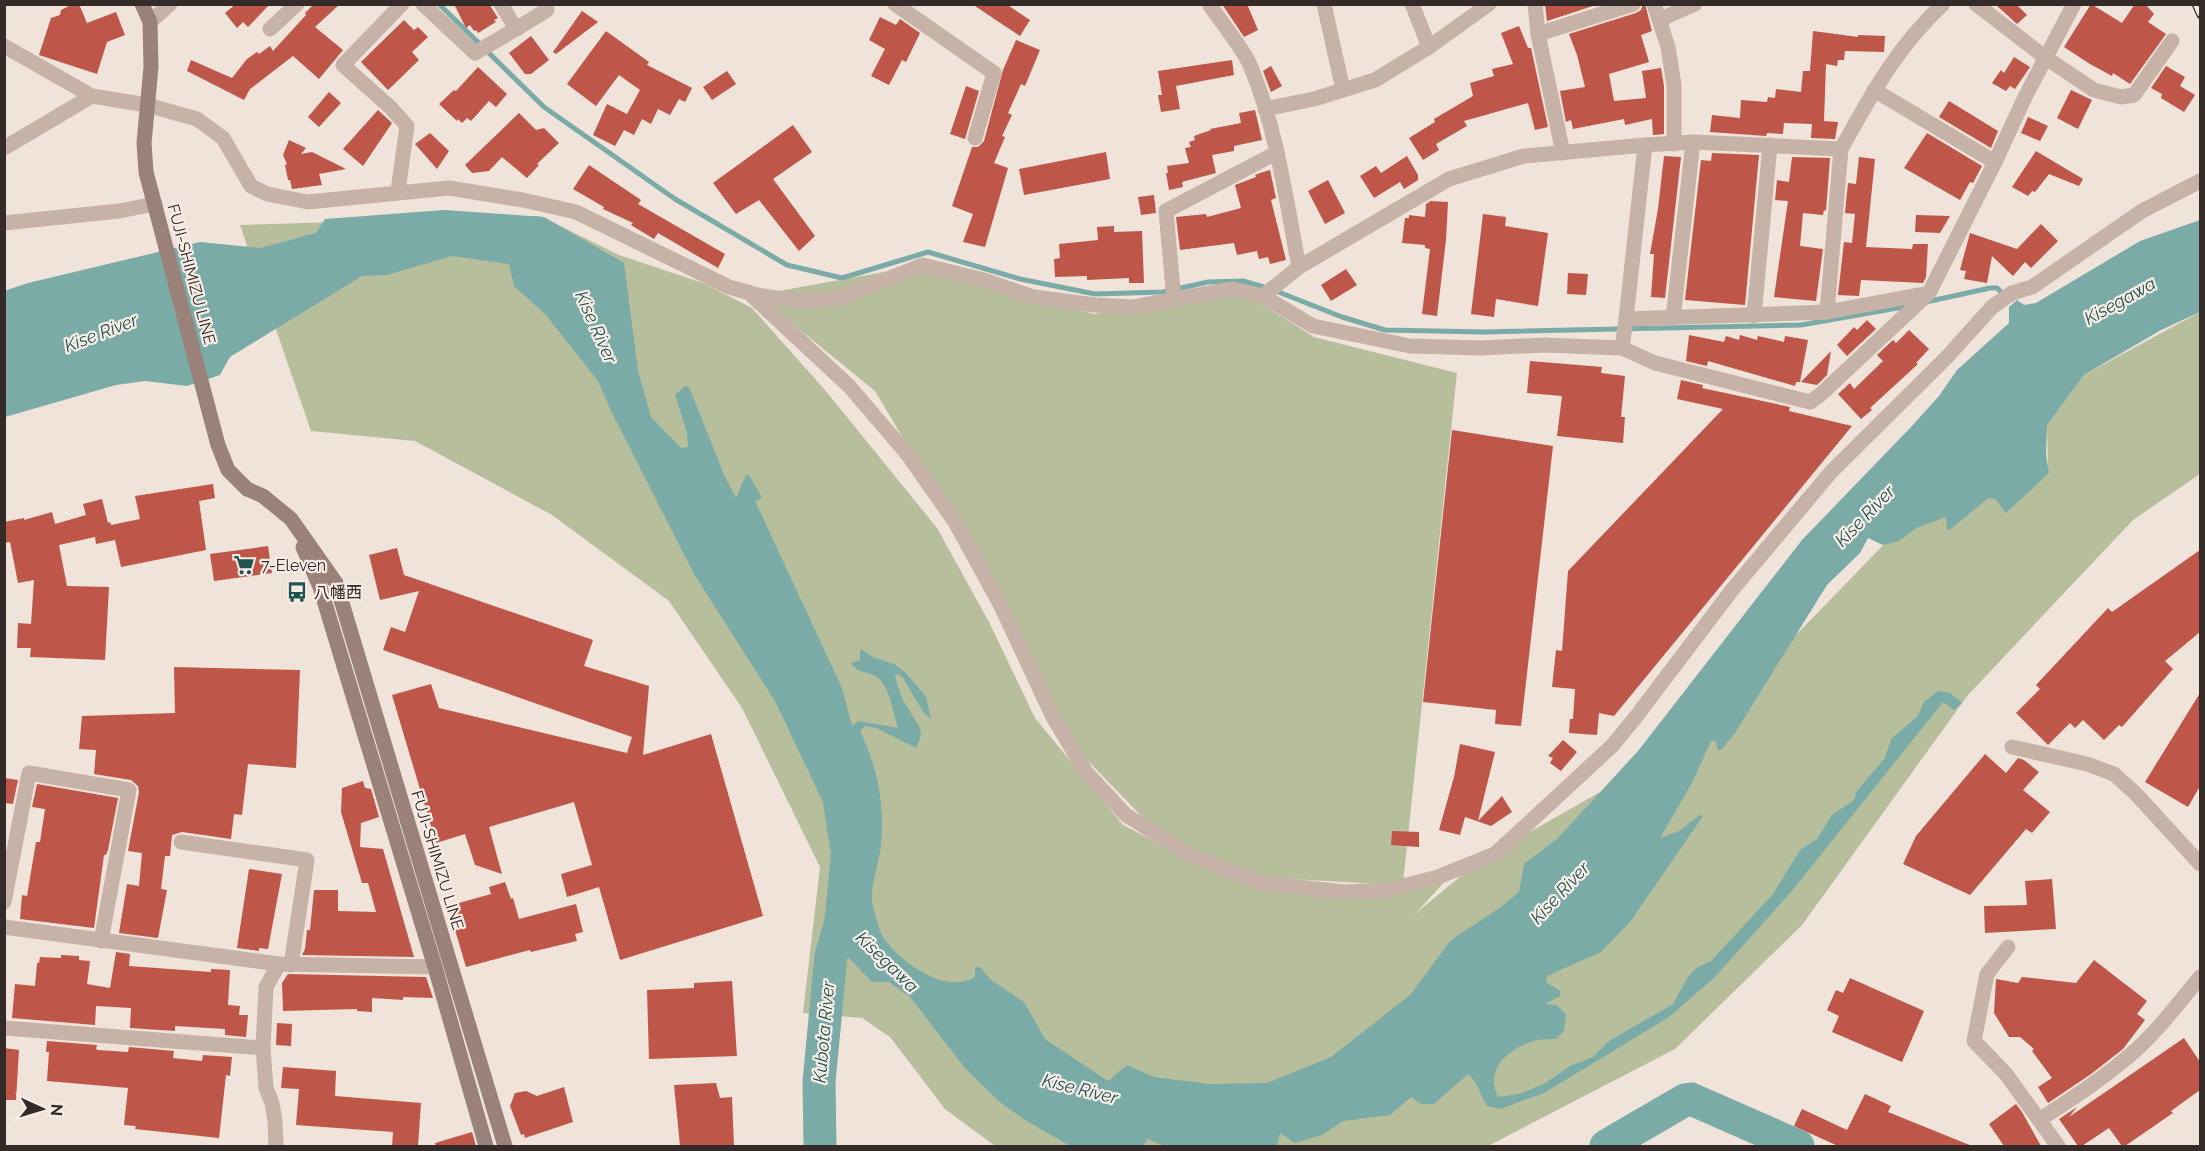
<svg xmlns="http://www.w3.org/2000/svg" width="2205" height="1151" viewBox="0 0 2205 1151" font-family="Raleway,'Noto Sans JP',sans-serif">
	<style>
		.green { fill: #b7be9b; fill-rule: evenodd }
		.water { fill: #7baba7 }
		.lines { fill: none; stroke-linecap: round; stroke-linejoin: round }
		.stream { stroke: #7baba7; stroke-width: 5 }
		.river { stroke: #7baba7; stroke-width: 33 }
		.building { fill: #be574a }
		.street { stroke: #c7b2a7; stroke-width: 15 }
		.secondary { stroke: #9a8179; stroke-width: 15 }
		.rail-casing { stroke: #342a27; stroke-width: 7 }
		.rail { stroke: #f8ede6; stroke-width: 4.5; stroke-dasharray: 14; stroke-linecap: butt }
		.labels { text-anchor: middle; stroke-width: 4.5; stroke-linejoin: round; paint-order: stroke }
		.street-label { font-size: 16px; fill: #342a27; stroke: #f8ede6 }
		.poi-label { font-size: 16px; fill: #342a27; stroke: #f8ede6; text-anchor: start }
		.water-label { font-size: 18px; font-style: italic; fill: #1f534f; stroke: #f8ede6 }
	</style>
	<rect width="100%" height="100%" fill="#f0e3da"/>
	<path class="green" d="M540,216L619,255L703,283L752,308L825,390L937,528L989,622L1035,718L1123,825L1177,853L1064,736L977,562L875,391L757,295L923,265L1094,314L1241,291L1314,337L1457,373L1403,883L1448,878L1415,914L1479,861L1672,751L1798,633L1922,505L2048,469L2047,425L2084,375L2200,312V474L2133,520L1968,695L1802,925L1675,1049L1488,1146H995L945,1109L890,1037L862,1018L803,1013L820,867L742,708L669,601L552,515L415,441L311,431L240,225ZM1235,876L1382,884L1299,894Z"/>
	<path class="water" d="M444,210L544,217L624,263L638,371L651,417L681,448L688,447L687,432L675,395L685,386L689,387L725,477L736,498L746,475H749L762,498L755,501L842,688L852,726L859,721L898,728C893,713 890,684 875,676C866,671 857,673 851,663L860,660V649L875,658L894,664L906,673L926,697L931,719L924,713L903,678L898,674L895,677L903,700L920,728L921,736L916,748L876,728L865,726L860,731C878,768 886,809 880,851C878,866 871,885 872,901C873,908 880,934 885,940C902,963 946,995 975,977V968L979,966L991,980L1024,1002L1045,1039L1108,1081L1127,1065L1154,1077L1209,1084L1267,1083L1331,1057L1410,995L1451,940L1501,907L1519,892L1524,864L1558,838L1638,751L1802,540L1911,427L1939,396L1957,370L2009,323V307L2017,300L2024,305L2036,303L2140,241L2200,220V312L2161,330L2084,375L2047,425L2046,455L2049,473L2006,513L1995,499L1988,498L1951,529L1947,530L1946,517L1916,528L1899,541L1883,545L1868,538L1860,553L1827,585L1735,733L1721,750H1718L1716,741H1711L1692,783L1660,838L1679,831L1700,815L1703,816L1630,922L1601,952L1547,976L1546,982L1560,991V996L1545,1004L1556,1005L1566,1014L1564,1031L1556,1039C1550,1039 1543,1039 1537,1040C1510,1047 1484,1068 1498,1097L1520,1094L1544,1084L1570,1066L1593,1057L1609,1041L1673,1004L1688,977L1696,968L1711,961L1773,894L1800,850L1817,839L1832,815L1854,800L1857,791L1885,758L1891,739L1918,716L1924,702L1938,691L1950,693L1962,703L1954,710L1943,702L1791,892L1715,977L1669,1017L1544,1093L1500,1109L1487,1106C1480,1095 1478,1082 1468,1074L1434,1104H1421L1411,1097L1390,1115L1343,1121L1322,1135L1295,1143L1280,1133L1277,1146H1164L1148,1139L1143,1146H1070L1025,1120L1001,1103L965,1068L910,997L889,982H872L843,952L822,944L831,854L823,802L775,701L694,574L612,413L598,381L546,315L514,286L509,264L452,256L387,275L362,276L230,357L220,375L187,386L145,381L116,385L5,417L4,291L28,283L200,242L260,248L316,233L325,219Z"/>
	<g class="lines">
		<g class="stream">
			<path d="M439,4L544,107L675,199L787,265L842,278L928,252L1020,279L1095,294L1163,292L1208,282L1243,281L1267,288"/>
			<path d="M1276,291L1342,317L1385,330L1484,332L1801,325L1909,306"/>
			<path d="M1926,302L1990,288H1997L2005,296"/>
		</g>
		<g class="river">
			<path d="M820,1146L819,1082L831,956L845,908"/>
			<path d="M1606,1146L1685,1100L1691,1099L1798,1146"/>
		</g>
	</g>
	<g class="building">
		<path d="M73,4H79L87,23L116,12L125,35L107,42L97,74L39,55L51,18L60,15L61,10Z"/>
		<path d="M236,4H270L248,27L243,22L237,28L225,13Z"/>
		<path d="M314,4H340L315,27L343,50L319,79L293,56L250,89L244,100L187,71L191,60L232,78L247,59L257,52L259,54L270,46L273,51L306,15L305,13Z"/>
		<path d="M454,4H489L498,18L494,20L496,22L478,33L476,30L474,31L470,25L466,28Z"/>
		<path d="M972,4H1006L1030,20L1020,36Z"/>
		<path d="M1222,4H1247L1258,30L1244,37Z"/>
		<path d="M1545,4H1599L1547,21Z"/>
		<path d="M1643,4H1645L1652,31L1641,35L1649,62L1609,74L1614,101L1646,98L1642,71L1661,68L1664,86V134L1653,135L1652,119L1625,125L1624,119L1573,129L1571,120L1566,122L1560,91L1585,87L1577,55L1569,34L1636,13L1641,10Z"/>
		<path d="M1995,4H2016L2027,15L2017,24Z"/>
		<path d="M2091,4L2122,23L2135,4H2145L2154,14L2148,22L2166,34L2130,84L2113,73L2112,76L2090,64L2064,47Z"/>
		<path d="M582,11L598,22L556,54L553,52Z"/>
		<path d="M880,17L896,25L900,19L920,33L906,62L902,60L889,85L871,76L885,49L869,40Z"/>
		<path d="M404,20L414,30L418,27L428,37L412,52L419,60L388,90L361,62Z"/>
		<path d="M1519,26L1528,48H1531L1548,127L1535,130L1528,103L1464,121L1467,126L1436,144L1439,150L1423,160L1409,138L1435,122L1434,119L1473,96L1470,83L1494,76L1492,69L1513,64L1501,33Z"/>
		<path d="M606,31L649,62L647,65L692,88L685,102L679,99L670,115L658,109L651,124L642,119L634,135L624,130L615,146L593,135L607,104L627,114L640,90L619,75L596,106L567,84Z"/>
		<path d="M1813,31L1858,37V35L1885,36L1884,52L1845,51L1844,60H1838L1837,66L1826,64L1824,121L1838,122L1835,139L1811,138L1812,124L1784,123L1783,134L1767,133L1766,136L1710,132L1712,115L1740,118L1741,100L1767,102L1768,97L1775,98L1776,89L1801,92L1803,71H1810Z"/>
		<path d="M531,36L549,60L531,74H525L509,53Z"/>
		<path d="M1016,40L1040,50L1025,86L1021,84L1008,113L1012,115L1002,136L1005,137L994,163L1008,168L985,247L963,242L973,214L952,206L972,147H978L984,141L1003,70Z"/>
		<path d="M2014,57L2030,67L2015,89L2010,86L2006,91L1992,83L2001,70L2004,73Z"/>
		<path d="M1232,60L1234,75L1176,86L1180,109L1161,112L1158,95H1162L1158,71Z"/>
		<path d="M1271,66L1282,86L1271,92L1263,71Z"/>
		<path d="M2166,66L2185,77L2180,86L2195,95L2184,112L2161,98L2162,94L2151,88Z"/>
		<path d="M478,67L507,94L496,107L489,101L471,121L467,118L462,123L458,119L457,121L439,104L454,90L456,91Z"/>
		<path d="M727,71L736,84L712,100L703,87Z"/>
		<path d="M966,86L979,91L965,139L950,134Z"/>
		<path d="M2071,90L2092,100L2078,129L2057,118Z"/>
		<path d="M329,92L341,103L319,127L308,117Z"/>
		<path d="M1949,101L1998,131L1991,148L1939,117Z"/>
		<path d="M378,110L392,123L363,166L343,149Z"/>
		<path d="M1255,110L1262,140L1234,146V151L1212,155L1216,173L1182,182L1183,187L1169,190L1166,173H1168L1167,166L1189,163L1185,148L1191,147L1189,142L1195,140L1194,136L1211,130L1210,129L1241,123L1239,113Z"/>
		<path d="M519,113L536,130L544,128L559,143L537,164L539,165L527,178L502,157L489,171L472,173L465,165Z"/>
		<path d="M2028,117L2048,126L2040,141L2021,133Z"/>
		<path d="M793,125L812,152L773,179L815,236L799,251L759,200L736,214L713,183Z"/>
		<path d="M430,133L449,151L437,169L415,144Z"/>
		<path d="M1927,133L1982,166L1973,183L1970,182L1960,200L1904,168Z"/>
		<path d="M289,140L306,148L301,154L312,152L346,169L319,174L322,185L292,189L290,180H288L285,165L287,164L283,155Z"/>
		<path d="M2036,151L2083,179L2079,186L2049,174L2035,192L2032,191L2028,196L2012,187Z"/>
		<path d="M1106,152L1110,179L1024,195L1019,169Z"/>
		<path d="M1712,153L1759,155L1745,305L1685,300L1701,160L1711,161Z"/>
		<path d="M1407,156L1418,175V180L1404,189L1400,182L1374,198L1360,176L1376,166L1381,173Z"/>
		<path d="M1664,156L1681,157L1665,298L1651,297L1654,254H1650L1658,209Z"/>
		<path d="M1792,157L1830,158L1826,211L1824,210L1823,215L1803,213L1800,246L1823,249L1816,301L1774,297L1788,201L1775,200L1777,180L1789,182Z"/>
		<path d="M1859,157L1875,159L1866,247L1912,249L1913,244H1928L1926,277L1923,283L1861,280L1859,296L1838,295L1844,242L1852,243L1855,214L1845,213L1848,183L1856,184Z"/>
		<path d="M589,165L641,200L638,204L725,254L718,268L658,233L654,239L631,225L633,223L603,209L604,207L573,189Z"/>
		<path d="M1270,170L1276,198L1271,200L1286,260L1270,264L1268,257L1259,259L1257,251L1237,255L1234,243L1180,250L1176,217L1206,214L1207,217L1241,208L1235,185L1256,177L1255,175L1260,173Z"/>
		<path d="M1328,180L1345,213L1325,224L1308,191Z"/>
		<path d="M1154,195L1156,213L1141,215L1138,197Z"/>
		<path d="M1431,201L1448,202L1446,240L1437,316L1422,314L1430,249L1425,248V245L1402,243L1405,218H1409V215L1425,217L1426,204Z"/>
		<path d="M1483,214L1506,217L1505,226L1548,233L1538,306L1496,299L1494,317L1471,314Z"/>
		<path d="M1916,215L1950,216L1940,233L1915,232Z"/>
		<path d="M2041,224L2058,241L2031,268L2025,262L2013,276L1992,256L1987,283L1964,279L1966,271L1960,270L1970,233L2017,249Z"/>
		<path d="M1114,226V232L1142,231L1144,283H1129V278L1087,280V276L1055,277L1054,259L1060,258L1059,244L1098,240L1097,227Z"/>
		<path d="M1346,269L1357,285L1331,301L1321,285Z"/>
		<path d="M1568,273L1588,274L1586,295L1567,294Z"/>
		<path d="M1867,320L1876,329L1847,356L1837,345L1854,327L1857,330Z"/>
		<path d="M1909,330L1929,349L1916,363L1918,364L1870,408L1872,410L1861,419L1838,394L1850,383L1854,389L1883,361L1877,355L1893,340L1896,343Z"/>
		<path d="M1689,335L1724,342L1726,336L1739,340L1740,335L1757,340L1758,336L1784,342L1785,336L1808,340L1800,382H1796L1795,386L1708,361L1707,366L1686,361Z"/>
		<path d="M1831,351L1827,375L1817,385L1801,382Z"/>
		<path d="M1530,361L1602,367L1601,373L1625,376L1621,417H1625L1623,443L1557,436L1562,396L1527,393Z"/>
		<path d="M1681,380L1703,385L1702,388L1790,407L1789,411L1852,426L1614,716L1599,713L1597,735L1569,733L1570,719H1573L1575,689L1552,687L1556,650L1562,651L1568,571L1723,409L1677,399Z"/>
		<path d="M1452,430L1553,446L1521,726L1495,724L1496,710L1423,702Z"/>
		<path d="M213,484L215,498L199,501L206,550L121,567L115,540L96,544L95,537L59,545L67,586L109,587L105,660L30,657L31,648H17L18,623L31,624L34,580L18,583L10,542L4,543V522L24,518V520L52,512L55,524L86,515L83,504L102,499L108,523L110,522L111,525L140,519L135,496Z"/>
		<path d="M268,546L272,573L214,581L210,554Z"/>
		<path d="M397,548L404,575L593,640L584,666L649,686L643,755L711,734L763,916L620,960L599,887L567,897L561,874L592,865L574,802L489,827L502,874L475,865L465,834L436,843L392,695L431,684L439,708L627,753L632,737L383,650L391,627L405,632L419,591L380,600L369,555Z"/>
		<path d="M2200,550V632L2165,661L2173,669L2122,727L2119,725L2104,740L2083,720L2075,728L2070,723L2048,745L2016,713L2040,689L2036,685L2108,608L2112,612Z"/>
		<path d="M174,667L300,670L296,768L248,764L242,815L234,814L231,839L182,832L172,835L170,856H165L161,889L167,890L158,938L119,933L127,884L139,886L142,853L128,851L139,792L138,786L131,780L94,774L96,750L79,749L82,716L175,713Z"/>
		<path d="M2200,693V786L2188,807L2145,782Z"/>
		<path d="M1563,740L1577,752L1561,771L1550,763L1553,758L1548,756Z"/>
		<path d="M1460,744L1495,752L1478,821L1502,796L1512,812L1491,826L1465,817L1460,835L1439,830L1454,777Z"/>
		<path d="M1985,754L2006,773L2018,758L2024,760L2039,772L2023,790L2050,812L2032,833L2026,829L1970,895L1903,864L1916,836Z"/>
		<path d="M4,778L18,780L13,804L4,803Z"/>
		<path d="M363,781L365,788L371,789L379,817L361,823L360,847L383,849L414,957L302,955L305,949L307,930H310L314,890H338V911L376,912L368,883H362L341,812L342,788Z"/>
		<path d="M37,784L118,798L108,850L106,855H104L94,928L20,919L22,895L27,896L36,842H40L45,809L32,807Z"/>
		<path d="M1392,831L1419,832V847L1391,845Z"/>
		<path d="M249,869L282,874L268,949L259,948V951L237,948Z"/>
		<path d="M2052,879L2056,929L1985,933L1984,906L2027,905L2025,881Z"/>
		<path d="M505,882L511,899L513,898L519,919L576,904L583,932L575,934L577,941L531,952L530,950L466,967L448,906L491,894L489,887Z"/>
		<path d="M116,952L130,954L129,966L211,972V969L230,970L228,1005L240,1006L239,1015H248L246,1037L225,1035V1029L175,1026V1031L130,1028L131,1008L96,1006L95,1025L12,1018L15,984L35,986L37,963H39L40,957L61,958V955L79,956V960L90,961L87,984L110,988Z"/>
		<path d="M2094,960L2147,1001L2137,1014L2145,1020L2123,1049L2091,1074L2048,1103L2038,1087L2052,1078L2032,1051L2034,1049L2020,1037H2009L1994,1013L1996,979L2018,983L2022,977L2076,983Z"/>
		<path d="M288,974L426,977L433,998L403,997V1000L372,998V1012L357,1011V1009L283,1011L282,983Z"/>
		<path d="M1850,978L1924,1011L1902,1062L1832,1032L1839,1016L1827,1010L1836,990L1843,993Z"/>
		<path d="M732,981L737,1056L649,1059L647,990L694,988V983Z"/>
		<path d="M277,1023L292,1024L291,1046L276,1045Z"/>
		<path d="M2184,1038L2200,1062V1090L2171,1111L2173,1113L2125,1146H2122L2109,1128L2082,1146H2078L2059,1119L2077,1107L2069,1117Z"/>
		<path d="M47,1041L97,1045L96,1049L98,1050L128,1052L129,1047L174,1051L173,1058L202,1061L203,1055L232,1057L230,1076L226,1075L219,1138L135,1129L136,1126L124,1125L128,1088L47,1081L49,1052H46Z"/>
		<path d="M4,1048L19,1050L16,1100H4Z"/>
		<path d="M283,1067L336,1071L335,1096L421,1103L418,1146H392L393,1132L296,1125L299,1089L281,1088Z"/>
		<path d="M716,1083L720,1098L732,1097L734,1146H680L674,1085Z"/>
		<path d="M564,1087L573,1122L525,1138L524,1134L521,1135L510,1106L515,1093L526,1091L537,1096Z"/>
		<path d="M1865,1094L1891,1106L1888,1112L1972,1146H1838L1794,1126L1802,1109L1847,1130Z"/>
		<path d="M2016,1104L2022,1112L2041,1146H2004L1989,1124Z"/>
		<path d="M472,1132L476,1146H436L435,1143Z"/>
	</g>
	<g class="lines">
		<g class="street">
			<path d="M423,4L475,53L516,29"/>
			<path d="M501,4L516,29L547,10"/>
			<path d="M895,4L994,73L975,138"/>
			<path d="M1209,4C1221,22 1242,47 1250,65C1277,129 1286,200 1299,267"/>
			<path d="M1324,4L1343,90"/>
			<path d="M1412,4L1429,47"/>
			<path d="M1535,4L1538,34L1563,153"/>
			<path d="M1654,4L1668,47L1674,85V144"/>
			<path d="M1976,4L2046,58L2094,90L2121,97L2134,95L2172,41"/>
			<path d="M1659,20L1695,4"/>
			<path d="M150,22L170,4"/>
			<path d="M270,29L297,4"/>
			<path d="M1538,34L1633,4"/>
			<path d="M4,46L92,96L147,105L197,119L223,138L251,186L267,194L308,202L449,188L523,200L576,212L729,287L757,295L798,301L840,298L923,265L984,280L1034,297L1095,305L1133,307L1232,289L1263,296L1299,267L1449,179L1524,156L1645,145L1693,142L1841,149C1872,94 1896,48 1943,4"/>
			<path d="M1874,90L1995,162"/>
			<path d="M1265,109L1314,99L1375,80L1429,47L1489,4"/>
			<path d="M1645,145L1626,319L1827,312L1929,293L1995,162L2025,97L2074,4"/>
			<path d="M4,148L92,96"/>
			<path d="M398,191L407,126L390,107L343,65L402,4"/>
			<path d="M4,223L119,211L155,204"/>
			<path d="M748,292L849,386L908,455L955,522L1001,606L1053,717L1086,772L1126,815L1190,855L1261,883L1345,892L1387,890L1438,877L1495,854L1612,746L1635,718L1732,590L1831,472L1947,357L1992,307L2012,293L2032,287L2142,211L2200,181"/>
			<path d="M1263,296L1313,326L1410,346L1481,348L1544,345L1622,348L1626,319"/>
			<path d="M1174,300L1166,211L1276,153"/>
			<path d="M1827,312L1841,149"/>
			<path d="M1754,316L1770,145"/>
			<path d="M1673,318L1693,142"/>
			<path d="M1622,348L1655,363L1810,402L1820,395L1929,293"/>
			<path d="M2012,747L2087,764L2114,774L2136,794L2200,864"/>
			<path d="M181,842L307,860L291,965"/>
			<path d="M4,902L29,773L129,790L101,941"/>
			<path d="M4,927L279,964L435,967"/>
			<path d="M2008,947L1987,974L1974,1041L2006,1074L2058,1146"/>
			<path d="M4,1028L263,1048"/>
			<path d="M2039,1120C2070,1100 2101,1080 2129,1056C2156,1033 2178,1004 2200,977"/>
			<path d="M276,1146L275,1120L272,1103L266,1088L263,1048L266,987L279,964"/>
		</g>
		<g class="secondary">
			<path d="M142,4L150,22L151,67L144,143L146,172L218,445L228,470L247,489L263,496L291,519L336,583L505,1146"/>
			<path d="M303,547L320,587L435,967L486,1146"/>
		</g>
		<g class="rail-casing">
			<path id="rail" d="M2195,4L2200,15"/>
		</g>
		<use href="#rail" class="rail"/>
	</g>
	<defs>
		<g id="supermarket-bare" transform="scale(1.62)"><path d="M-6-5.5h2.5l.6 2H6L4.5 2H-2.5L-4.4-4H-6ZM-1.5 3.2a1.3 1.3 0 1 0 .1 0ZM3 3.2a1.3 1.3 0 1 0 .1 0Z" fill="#1f534f" stroke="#f8ede6" stroke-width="2.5" paint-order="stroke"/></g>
		<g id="bus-bare" transform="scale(1.62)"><path d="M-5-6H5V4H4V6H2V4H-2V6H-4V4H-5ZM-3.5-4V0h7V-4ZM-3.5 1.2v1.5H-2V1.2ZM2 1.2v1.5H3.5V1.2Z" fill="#1f534f" stroke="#f8ede6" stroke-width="2.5" paint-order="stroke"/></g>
	</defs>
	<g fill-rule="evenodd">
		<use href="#supermarket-bare" x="244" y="565"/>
		<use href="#bus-bare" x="297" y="592"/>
	</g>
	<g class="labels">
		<g class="street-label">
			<text transform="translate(192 274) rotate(75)" y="6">FUJI-SHIMIZU LINE</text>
			<text transform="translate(438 860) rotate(73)" y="6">FUJI-SHIMIZU LINE</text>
		</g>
		<g class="poi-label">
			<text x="261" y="571">7-Eleven</text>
			<text x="314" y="598">八幡西</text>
		</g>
		<g class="water-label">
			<text transform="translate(2120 301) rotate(-29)" y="6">Kisegawa</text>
			<text transform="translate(596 327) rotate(66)" y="6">Kise River</text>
			<text transform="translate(101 333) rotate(-21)" y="6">Kise River</text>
			<text transform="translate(1865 516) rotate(-46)" y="6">Kise River</text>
			<text transform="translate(1560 893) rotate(-47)" y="6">Kise River</text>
			<text transform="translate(887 962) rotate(44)" y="6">Kisegawa</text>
			<text transform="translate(824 1032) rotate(-85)" y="6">Kubota River</text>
			<text transform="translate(1080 1089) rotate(14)" y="6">Kise River</text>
		</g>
	</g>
	<rect width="2205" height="1151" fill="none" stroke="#342a27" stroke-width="12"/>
	<g transform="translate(42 1109) rotate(94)" stroke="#f8ede6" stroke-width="4.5" paint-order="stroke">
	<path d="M0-4.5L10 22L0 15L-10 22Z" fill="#342a27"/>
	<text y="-9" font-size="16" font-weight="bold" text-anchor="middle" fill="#342a27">N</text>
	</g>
</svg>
